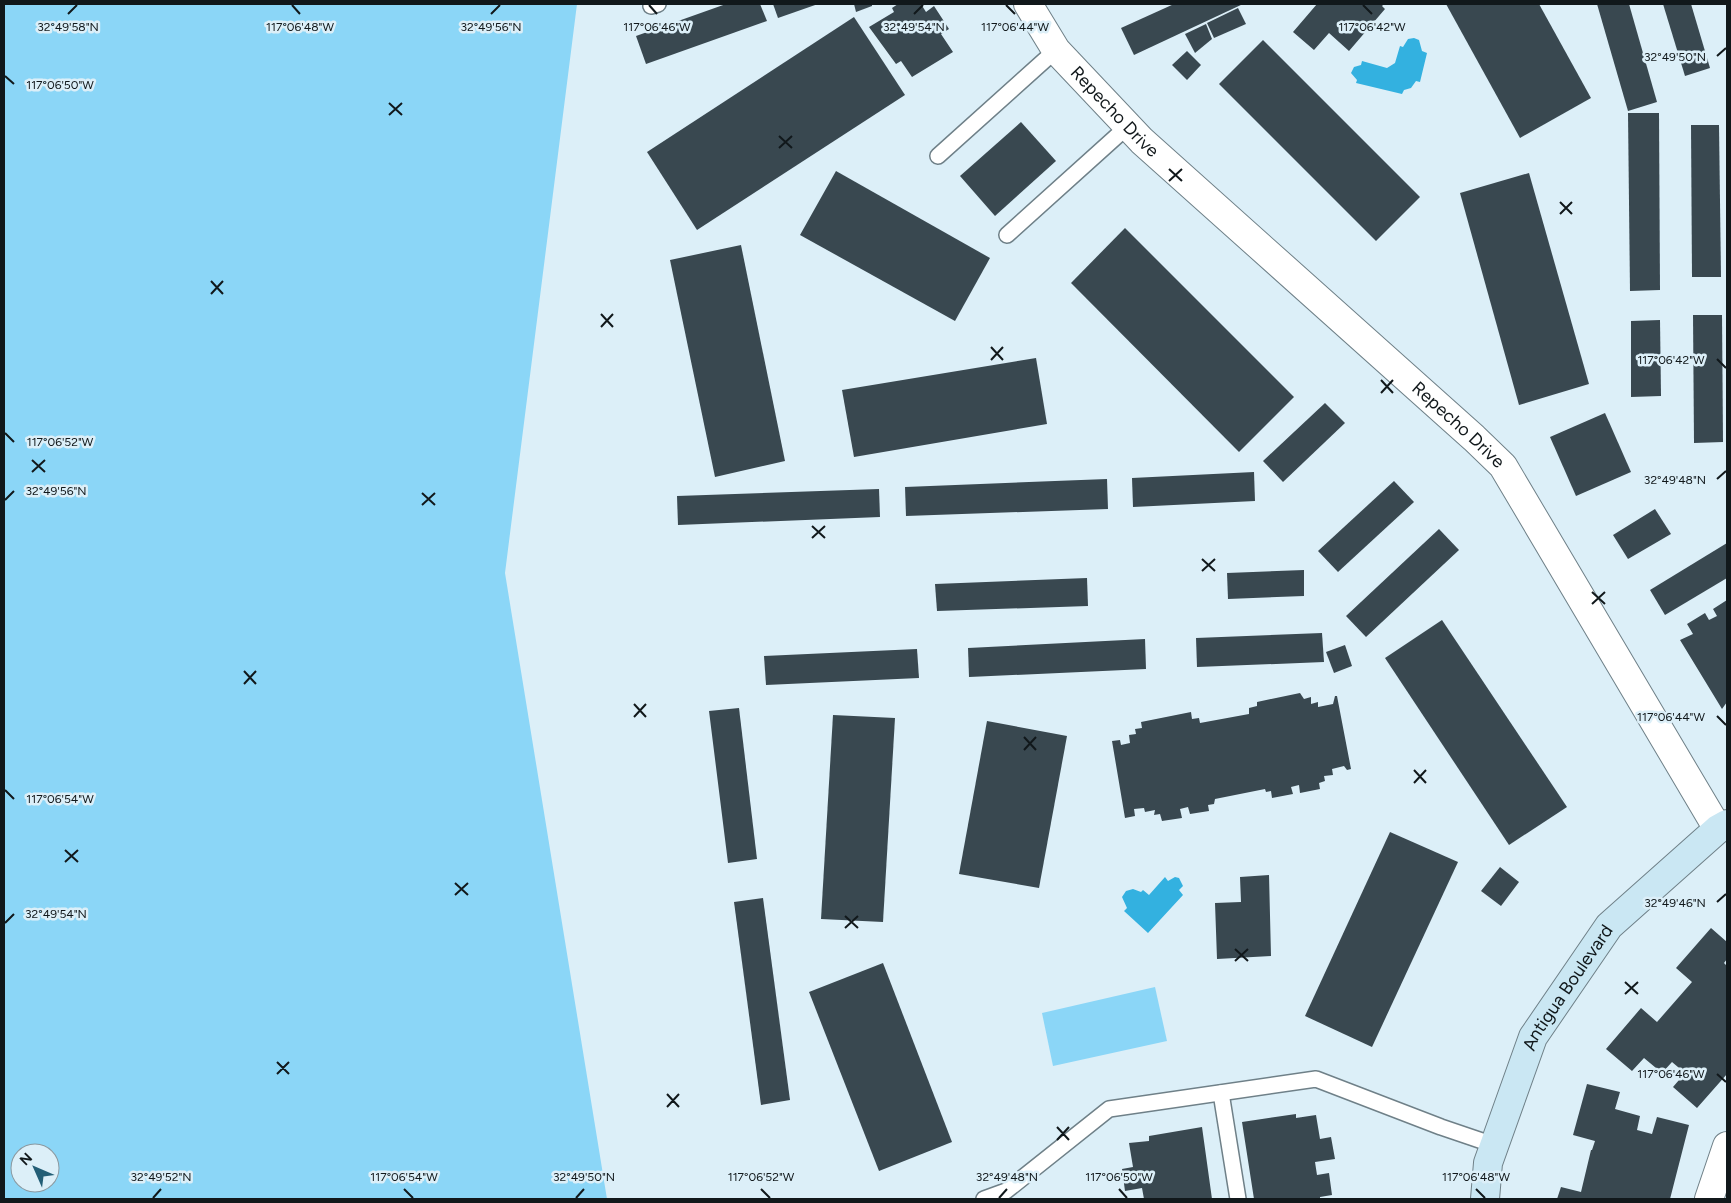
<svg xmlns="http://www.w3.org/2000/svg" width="1731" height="1203" viewBox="0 0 1731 1203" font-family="Figtree,sans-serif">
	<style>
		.green { fill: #8bd6f7; fill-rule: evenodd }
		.water { fill: #33b1e0 }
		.building { fill: #394850 }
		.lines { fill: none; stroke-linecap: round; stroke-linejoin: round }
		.lane-casing { stroke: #6f8088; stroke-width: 18 }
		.street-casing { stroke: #6f8088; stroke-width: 30 }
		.secondary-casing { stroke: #6f8088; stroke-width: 30 }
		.lane { stroke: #fff; stroke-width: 15 }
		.street { stroke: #fff; stroke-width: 28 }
		.secondary { stroke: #cae7f3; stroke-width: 28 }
		.ticks { fill: none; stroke: #11181b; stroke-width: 2 }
		.labels { text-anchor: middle; stroke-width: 5; stroke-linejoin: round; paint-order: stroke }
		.street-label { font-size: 18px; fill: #11181b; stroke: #dceff8 }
		.ticks-label { font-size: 12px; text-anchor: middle; fill: #11181b; stroke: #dceff8; stroke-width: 5; stroke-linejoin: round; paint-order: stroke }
	</style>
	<rect width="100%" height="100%" fill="#dceff8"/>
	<g class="green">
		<path d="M4,4H577L505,573L607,1199H4ZM20,1153H50V1183H20Z"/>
		<path d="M1155,987L1167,1041L1053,1066L1042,1013Z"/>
	</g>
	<g class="water">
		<path d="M1414,38L1419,40L1422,51L1427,53L1420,82L1416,81L1411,88L1404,90L1402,94L1356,83L1357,80L1351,73L1354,67L1361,65L1362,61L1387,68L1395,63L1400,46L1403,47L1408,39Z"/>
		<path d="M1165,877L1168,881L1175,877L1179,878L1183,886L1179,890L1183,895L1148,933L1124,911L1127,908L1122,897L1126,891L1133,889L1141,892L1143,890L1149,895Z"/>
	</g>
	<g class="building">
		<path d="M726,4H760L767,21L646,64L636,36Z"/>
		<path d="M773,4H818L778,18Z"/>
		<path d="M854,4H872V6L856,12Z"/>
		<path d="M898,4H921L926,12L934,6L949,29L941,34L953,52L912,77L901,61L896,64L869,27L894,12L892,8Z"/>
		<path d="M1174,4H1243L1134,55L1121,28Z"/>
		<path d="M1317,4H1384L1382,6L1385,9L1349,51L1329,33L1314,50L1293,32Z"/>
		<path d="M1446,4H1539L1591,98L1520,138Z"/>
		<path d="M1597,4H1629L1657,102L1628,111Z"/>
		<path d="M1663,4H1691L1710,68L1685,76Z"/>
		<path d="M1238,8L1246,24L1214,38L1207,23Z"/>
		<path d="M854,17L905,95L697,230L647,152Z"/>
		<path d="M1206,24L1212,39L1195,53L1185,34Z"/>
		<path d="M1263,40L1420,197L1376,241L1219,84Z"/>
		<path d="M1187,51L1201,65L1187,80L1172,65Z"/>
		<path d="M1628,113H1659L1660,290L1630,291Z"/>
		<path d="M1021,122L1056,161L995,216L960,176Z"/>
		<path d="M1691,125H1719L1721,277H1692Z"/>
		<path d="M836,171L990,258L955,321L800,235Z"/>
		<path d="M1529,173L1589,384L1519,405L1460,193Z"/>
		<path d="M1125,228L1294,397L1239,452L1071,283Z"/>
		<path d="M741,245L785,461L715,477L670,260Z"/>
		<path d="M1693,315H1722L1723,442L1694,443Z"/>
		<path d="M1660,320L1661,396L1631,397V321Z"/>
		<path d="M1036,358L1047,424L854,457L842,390Z"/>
		<path d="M1325,403L1345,423L1283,482L1263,461Z"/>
		<path d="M1605,413L1631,472L1576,496L1550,437Z"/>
		<path d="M1254,472L1255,501L1133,507L1132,478Z"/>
		<path d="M1107,479L1108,509L906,516L905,487Z"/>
		<path d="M1394,481L1414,502L1338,572L1318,551Z"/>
		<path d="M879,489L880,517L678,525L677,496Z"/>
		<path d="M1655,509L1671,534L1628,559L1613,535Z"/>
		<path d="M1439,529L1459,550L1366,637L1346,616Z"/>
		<path d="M1727,543V578L1665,615L1650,590Z"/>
		<path d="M1304,570V596L1228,599L1227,573Z"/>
		<path d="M1087,578L1088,606L937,611L935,584Z"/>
		<path d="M1727,600V702L1722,709L1680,640L1693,634L1687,624L1705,613L1709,620L1717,616L1713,609Z"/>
		<path d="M1442,620L1567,807L1509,845L1385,658Z"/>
		<path d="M1322,633L1324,662L1197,667L1196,638Z"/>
		<path d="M1145,639L1146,669L969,677L968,648Z"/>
		<path d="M1345,645L1352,666L1334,673L1326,652Z"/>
		<path d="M917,649L919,678L766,685L764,656Z"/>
		<path d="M1300,693L1304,699L1311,697V704L1318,702V707L1333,704L1335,696H1337L1351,769L1347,770L1344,766L1332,769L1333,775L1324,776L1325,781L1319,783L1320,789L1300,793L1299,785L1291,787L1293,794L1272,798L1271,791L1266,792L1265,789L1215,799L1214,804L1208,805L1209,811L1190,814L1188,807L1180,809L1182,818L1162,821L1160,814L1154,815L1155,810L1145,812L1144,808L1134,809L1135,816L1125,818L1112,741L1120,740L1121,745L1130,743L1129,735L1136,734L1135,729L1142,728L1141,722L1191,712L1192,719L1199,718L1200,723L1249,714V708L1257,706V702Z"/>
		<path d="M739,708L757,859L728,863L709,711Z"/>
		<path d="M833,715L895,718L883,922L821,919Z"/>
		<path d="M987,721L1067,736L1039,888L959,874Z"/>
		<path d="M1390,832L1458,862L1372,1047L1305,1016Z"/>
		<path d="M1500,867L1519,882L1501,906L1481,891Z"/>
		<path d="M1269,875L1271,956L1217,959L1215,903L1241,902L1240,877Z"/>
		<path d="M763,898L790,1100L761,1105L734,902Z"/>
		<path d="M1711,928L1727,942V959L1724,963L1727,966V1074L1697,1108L1673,1087L1685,1073L1672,1062L1662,1073L1644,1058L1632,1071L1606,1049L1641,1008L1657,1022L1692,982L1676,968Z"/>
		<path d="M883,963L952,1142L879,1171L809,992Z"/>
		<path d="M1587,1084L1620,1092L1615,1109L1640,1116L1637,1130L1652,1134L1657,1117L1689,1125L1670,1199H1557L1561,1187L1581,1192L1591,1150H1592L1595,1141L1573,1135Z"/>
		<path d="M1296,1114V1118L1316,1115L1320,1139L1331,1137L1335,1159L1315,1162L1317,1175L1329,1173L1332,1195L1320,1197V1199H1254L1242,1122Z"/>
		<path d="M1202,1127L1212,1199H1144L1142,1188L1125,1191L1122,1169L1133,1167L1129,1143L1149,1141V1136Z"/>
	</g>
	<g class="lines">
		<g class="lane-casing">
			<g id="lane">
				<path d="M651,6L658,4"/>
				<path d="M938,156L1056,50"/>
				<path d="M1007,235L1128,126"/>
				<path d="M1221,1093L1238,1199"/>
				<path d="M984,1199L1006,1191L1109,1109L1316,1079L1441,1127L1494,1145"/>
			</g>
		</g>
		<g class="street-casing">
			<g id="street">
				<path id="s1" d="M1028,4L1056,50L1142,141L1474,438L1503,466L1718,829"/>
				<path d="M1709,1199L1727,1146"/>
			</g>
		</g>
		<g class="secondary-casing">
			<g id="secondary">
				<path id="s2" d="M1485,1199L1488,1163L1533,1037L1609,926L1718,829L1727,824"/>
			</g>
		</g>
		<use href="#lane" class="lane"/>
		<use href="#street" class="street"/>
		<use href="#secondary" class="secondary"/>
	</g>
	<path class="ticks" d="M292,5L300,14M649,5L657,14M1006,5L1015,14M1363,5L1372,14M68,14L77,5M491,14L500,5M914,14L923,5M1717,56L1726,48M5,76L14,84M389,103L402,115M389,115L402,103M779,136L792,148M779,148L792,136M1169,169L1182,181M1169,181L1182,169M1560,202L1572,214M1560,214L1572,202M211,281L223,294M211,294L223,281M601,314L613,327M601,327L613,314M991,347L1003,360M1717,359L1726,368M991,360L1003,347M1381,380L1393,393M1381,393L1393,380M5,433L14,442M32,460L45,472M32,472L45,460M1717,479L1726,471M422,493L435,505M5,500L14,491M422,505L435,493M812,526L825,538M812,538L825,526M1202,559L1215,571M1202,571L1215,559M1592,592L1605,604M1592,604L1605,592M244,671L256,684M244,684L256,671M634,704L646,717M1717,716L1726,725M634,717L646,704M1024,737L1036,750M1024,750L1036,737M1414,770L1426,783M1414,783L1426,770M5,790L14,799M65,850L78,862M65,862L78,850M455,883L468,895M455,895L468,883M1717,902L1726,894M845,916L858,928M5,923L14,914M845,928L858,916M1235,949L1248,961M1235,961L1248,949M1625,982L1638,994M1625,994L1638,982M277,1062L289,1074M277,1074L289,1062M1717,1074L1726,1082M667,1094L679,1107M667,1107L679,1094M1057,1127L1069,1140M1057,1140L1069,1127M404,1189L413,1198M761,1189L770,1198M1119,1189L1127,1198M1476,1189L1485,1198M153,1198L161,1189M576,1198L584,1189M999,1198L1007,1189"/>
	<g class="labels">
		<g class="street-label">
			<text dy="6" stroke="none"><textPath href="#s1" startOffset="139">Repecho Drive</textPath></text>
			<text dy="6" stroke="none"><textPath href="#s1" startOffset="604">Repecho Drive</textPath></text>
			<text dy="6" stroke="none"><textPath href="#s2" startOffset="230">Antigua Boulevard</textPath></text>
		</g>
	</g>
	<g class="ticks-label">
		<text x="68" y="31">32°49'58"N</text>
		<text x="300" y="31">117°06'48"W</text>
		<text x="491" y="31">32°49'56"N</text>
		<text x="657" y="31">117°06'46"W</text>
		<text x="914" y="31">32°49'54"N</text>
		<text x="1015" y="31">117°06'44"W</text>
		<text x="1372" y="31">117°06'42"W</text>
		<text x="1675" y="61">32°49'50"N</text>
		<text x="60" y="89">117°06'50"W</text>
		<text x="1671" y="364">117°06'42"W</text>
		<text x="60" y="446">117°06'52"W</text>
		<text x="1675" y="484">32°49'48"N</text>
		<text x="56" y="495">32°49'56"N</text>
		<text x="1671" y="721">117°06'44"W</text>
		<text x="60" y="803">117°06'54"W</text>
		<text x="1675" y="907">32°49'46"N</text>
		<text x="56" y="918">32°49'54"N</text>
		<text x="1671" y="1078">117°06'46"W</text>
		<text x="161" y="1181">32°49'52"N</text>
		<text x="584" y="1181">32°49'50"N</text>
		<text x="1007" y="1181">32°49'48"N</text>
		<text x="404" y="1181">117°06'54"W</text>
		<text x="761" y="1181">117°06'52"W</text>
		<text x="1119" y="1181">117°06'50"W</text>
		<text x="1476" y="1181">117°06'48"W</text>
	</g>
	<rect width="1731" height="1203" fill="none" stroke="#11181b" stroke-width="10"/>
	<g transform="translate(35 1168) rotate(315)"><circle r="24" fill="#dceff8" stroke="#8b99a0"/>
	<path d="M0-4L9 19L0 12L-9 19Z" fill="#225e76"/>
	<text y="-8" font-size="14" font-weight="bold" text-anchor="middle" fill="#11181b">N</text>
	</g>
</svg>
